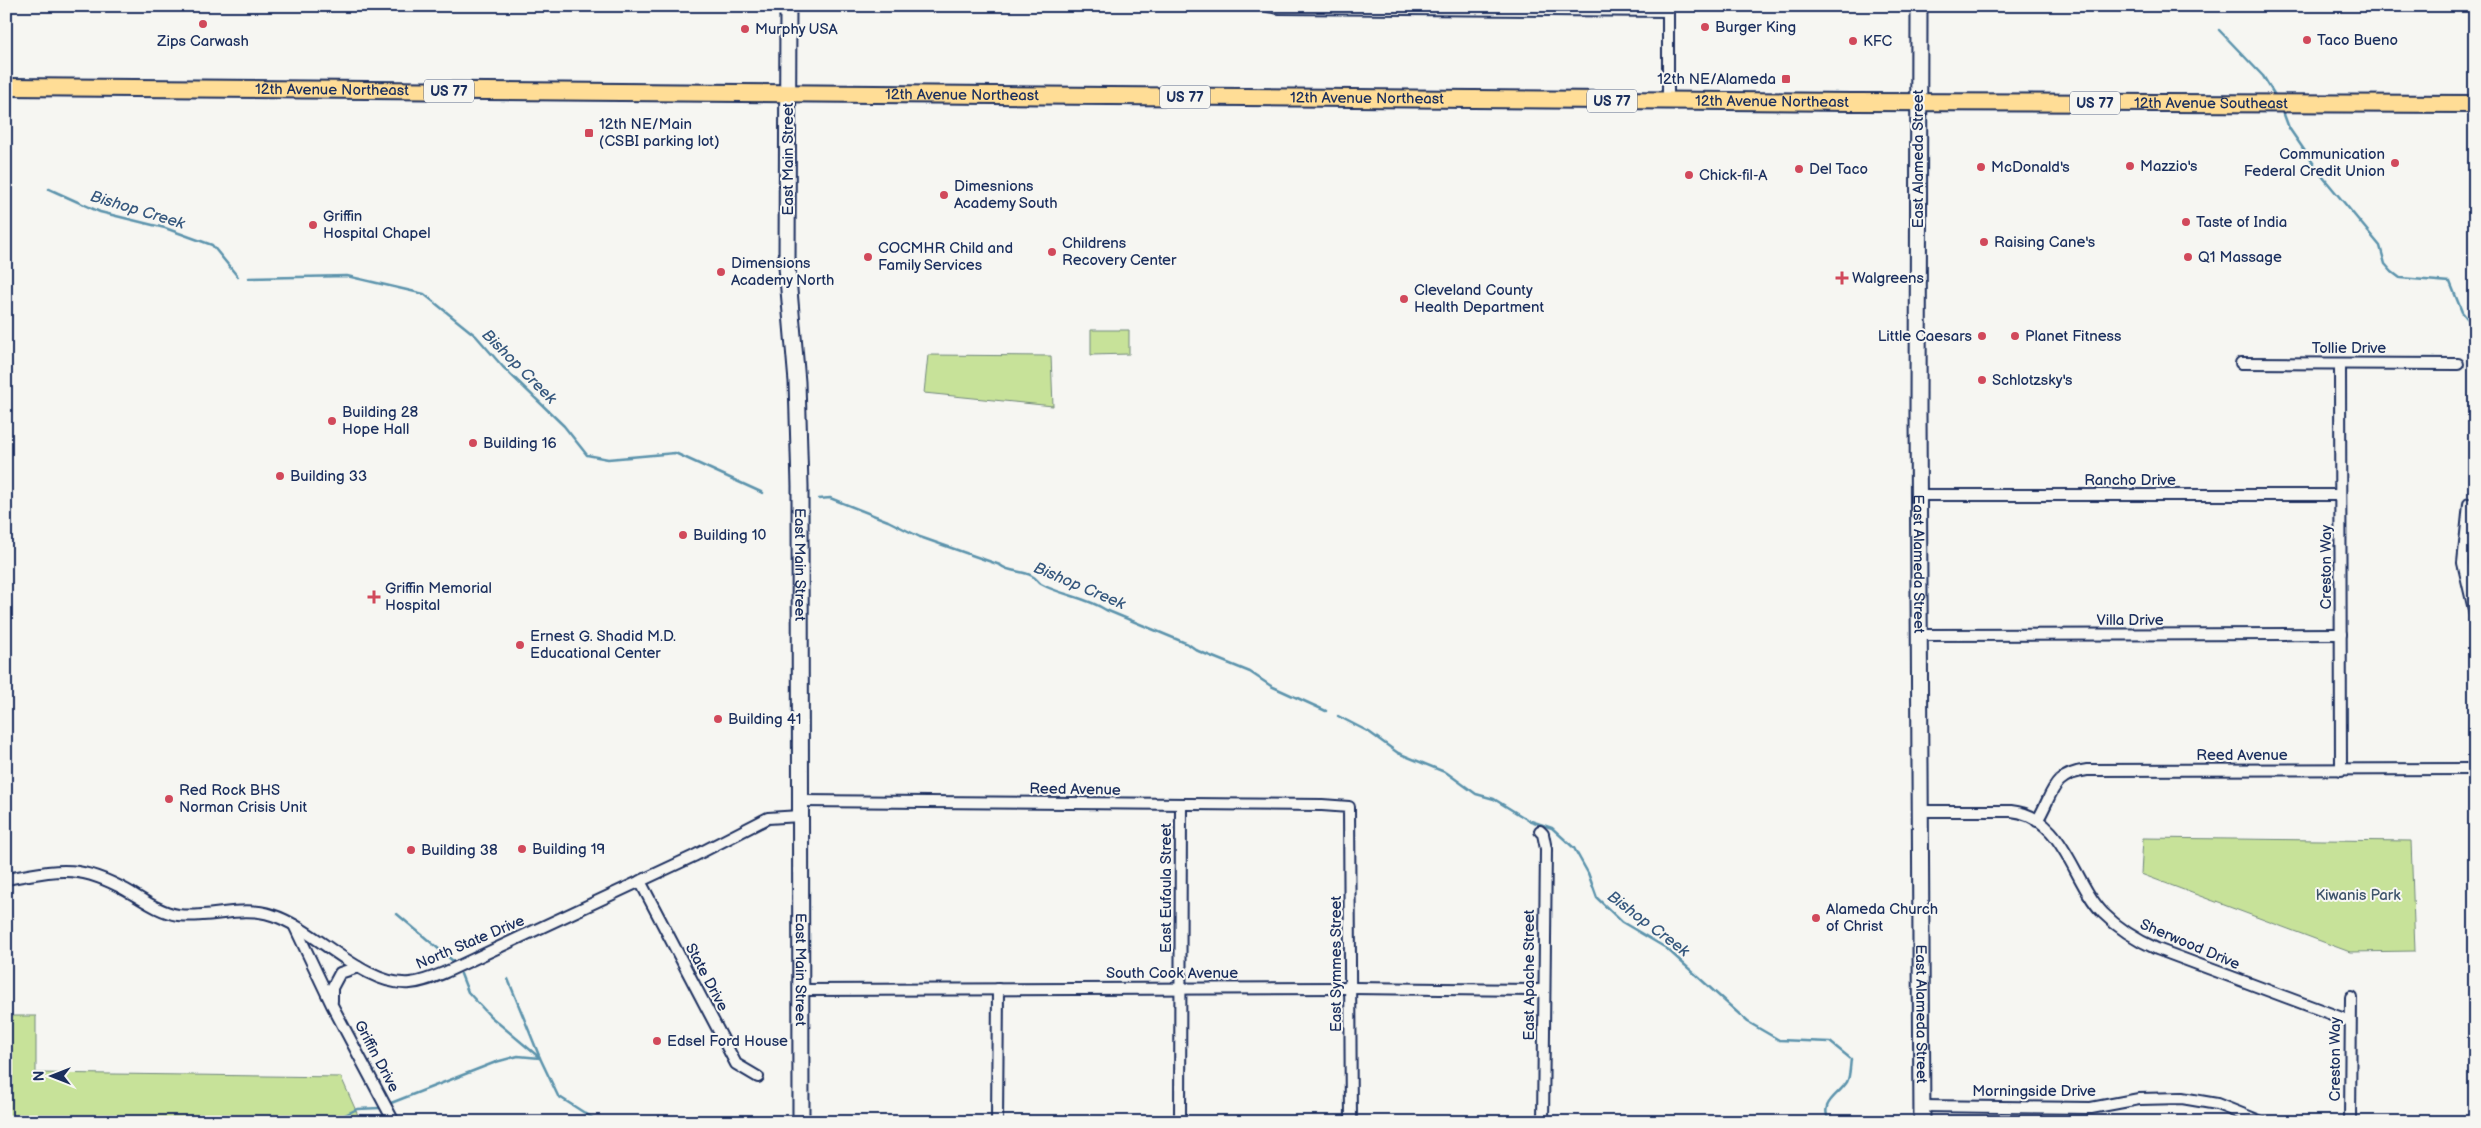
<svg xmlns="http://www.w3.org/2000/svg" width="2481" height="1128" viewBox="0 0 2481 1128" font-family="'Balsamiq Sans',sans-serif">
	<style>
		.green { fill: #c7e299; stroke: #71887c }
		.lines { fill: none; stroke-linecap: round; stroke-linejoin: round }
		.stream { stroke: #5b93ac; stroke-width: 2.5 }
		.street-casing { stroke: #1b2f5e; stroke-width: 14 }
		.secondary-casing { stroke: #1b2f5e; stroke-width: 19 }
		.primary-casing { stroke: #1b2f5e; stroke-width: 20 }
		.street { stroke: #f6f6f2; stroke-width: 10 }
		.secondary { stroke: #f6f6f2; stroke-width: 15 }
		.primary { stroke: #ffdd96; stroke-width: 16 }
		.poi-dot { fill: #d1495b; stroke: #f6f6f2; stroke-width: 2 }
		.labels { text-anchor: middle; stroke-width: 4; stroke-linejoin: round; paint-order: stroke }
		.shield { fill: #f6f6f2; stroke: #5d6b8a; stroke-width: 1 }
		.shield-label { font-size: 14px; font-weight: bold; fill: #1b2f5e }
		.poi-label { font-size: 15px; fill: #1b2f5e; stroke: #f6f6f2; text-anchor: start }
		.street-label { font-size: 15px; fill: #1b2f5e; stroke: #f6f6f2 }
		.park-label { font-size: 15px; fill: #3d536a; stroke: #f6f6f2 }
		.water-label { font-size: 16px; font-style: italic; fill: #36587e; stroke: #f6f6f2 }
	</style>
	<rect width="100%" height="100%" fill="#f6f6f2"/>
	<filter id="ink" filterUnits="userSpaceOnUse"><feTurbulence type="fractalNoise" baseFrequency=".02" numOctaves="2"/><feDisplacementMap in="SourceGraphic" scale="10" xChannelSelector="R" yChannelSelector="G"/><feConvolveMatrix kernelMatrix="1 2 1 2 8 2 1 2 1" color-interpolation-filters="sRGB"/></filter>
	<g filter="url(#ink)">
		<g class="green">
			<path d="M1091,330H1129V354L1091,355Z"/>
			<path d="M928,355L1051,356L1053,406L924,393Z"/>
			<path d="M2143,838L2411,841L2415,951L2350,952L2141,874Z"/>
			<path d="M6,1016H36V1073L341,1077L361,1122H6Z"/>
		</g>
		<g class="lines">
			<g class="stream">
				<path d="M2219,30L2263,76L2276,97"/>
				<path d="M2282,109L2289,128L2322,176L2380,246L2385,264L2392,272L2400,278L2450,282L2462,312L2475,328"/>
				<path d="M49,189L100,212L165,228L212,245L238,277"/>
				<path d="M249,278L347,276L424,294L476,336L503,367L564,426L587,455L608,459L675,453L763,493"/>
				<path d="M819,499L830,498L888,521L920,537L1000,565C1010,573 1022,570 1032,576C1036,578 1038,582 1041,584C1060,595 1086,597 1106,610L1188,644L1198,651L1250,672L1271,686L1326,711"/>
				<path d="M1338,716L1369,732L1398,753L1447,773L1476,794L1494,799L1528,820L1552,828L1574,848L1588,873L1597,898L1622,922L1666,948L1748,1022L1779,1040L1830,1042L1851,1059C1850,1066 1850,1077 1847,1082C1838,1096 1818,1103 1830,1122"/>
				<path d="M397,914L453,961"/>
				<path d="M461,974L468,992L490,1016L540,1058L558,1096L599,1122"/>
				<path d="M391,1103L496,1062L518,1056L540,1058L508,979"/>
				<path d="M331,1122L357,1109L380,1108"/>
			</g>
			<g class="street-casing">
				<g id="street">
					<path d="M1268,6L1280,8L1668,11"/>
					<path d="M1668,101V6"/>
					<path d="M2241,363L2458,364"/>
					<path d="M2340,364L2341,770"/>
					<path d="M1919,495H2340"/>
					<path d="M2469,504L2463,563L2475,614"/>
					<path d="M1920,635L2341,634"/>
					<path d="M800,801L1322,805L1349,807L1351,1122"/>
					<path d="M1920,811H2011C2064,816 2072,881 2103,913C2119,929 2137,940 2157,949L2350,1021"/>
					<path d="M2037,821C2054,793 2050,775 2087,770L2475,769"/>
					<path d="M1540,831L1543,834L1546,849L1543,1122"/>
					<path d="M6,879C58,870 77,863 126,890C142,899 159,912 178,915C209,919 242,905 272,915C315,928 364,987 410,983C423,982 434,977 446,972L694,856L768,818L800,816"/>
					<path d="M640,881L736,1064L758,1077"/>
					<path d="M294,925L332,1005L394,1122"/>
					<path d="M800,990L1351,988L1544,990"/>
					<path d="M332,1001V988L340,973L358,967"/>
					<path d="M1921,1106L2091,1108L2139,1099L2182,1098L2217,1104L2262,1122"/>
					<path d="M997,1122L998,989"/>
					<path d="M1180,1122L1181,805"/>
					<path d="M2350,1122L2351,997"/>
				</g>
			</g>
			<g class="secondary-casing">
				<g id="secondary">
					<path id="s1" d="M788,6L787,267L797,382L800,486L801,1122"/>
					<path id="s2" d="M1919,6L1918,414L1922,1122"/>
				</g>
			</g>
			<g class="primary-casing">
				<g id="primary">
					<path id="s3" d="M6,87L1852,102L2475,104"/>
				</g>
			</g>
			<use href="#street" class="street"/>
			<use href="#secondary" class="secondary"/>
			<use href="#primary" class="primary"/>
		</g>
	</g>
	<g class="poi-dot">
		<circle cx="203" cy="24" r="5"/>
		<circle cx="1705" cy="27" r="5"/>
		<circle cx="745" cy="29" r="5"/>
		<circle cx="2307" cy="40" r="5"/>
		<circle cx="1853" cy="41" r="5"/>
		<rect x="1781" y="74" width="10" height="10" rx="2.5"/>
		<rect x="584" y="128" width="10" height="10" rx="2.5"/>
		<circle cx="2395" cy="163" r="5"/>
		<circle cx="2130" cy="166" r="5"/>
		<circle cx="1981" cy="167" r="5"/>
		<circle cx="1799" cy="169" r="5"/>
		<circle cx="1689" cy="175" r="5"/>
		<circle cx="944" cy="195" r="5"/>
		<circle cx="2186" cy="222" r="5"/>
		<circle cx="313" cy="225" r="5"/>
		<circle cx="1984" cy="242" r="5"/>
		<circle cx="1052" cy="252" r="5"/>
		<circle cx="868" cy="257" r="5"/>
		<circle cx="2188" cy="257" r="5"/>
		<circle cx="721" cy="272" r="5"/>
		<path d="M1839.5 270.5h5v5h5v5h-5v5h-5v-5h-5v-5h5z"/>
		<circle cx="1404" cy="299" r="5"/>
		<circle cx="1982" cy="336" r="5"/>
		<circle cx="2015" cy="336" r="5"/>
		<circle cx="1982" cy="380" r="5"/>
		<circle cx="332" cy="421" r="5"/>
		<circle cx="473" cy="443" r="5"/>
		<circle cx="280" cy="476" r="5"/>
		<circle cx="683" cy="535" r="5"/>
		<path d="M371.5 589.5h5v5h5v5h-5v5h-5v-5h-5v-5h5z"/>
		<circle cx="520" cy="645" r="5"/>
		<circle cx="718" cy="719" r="5"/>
		<circle cx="169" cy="799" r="5"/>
		<circle cx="522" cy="849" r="5"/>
		<circle cx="411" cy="850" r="5"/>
		<circle cx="1816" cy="918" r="5"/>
		<circle cx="657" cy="1041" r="5"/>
	</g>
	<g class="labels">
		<g class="shield">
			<rect x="424" y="79.5" width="50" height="23" rx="4"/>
			<rect x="1160" y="85.5" width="50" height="23" rx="4"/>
			<rect x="1587" y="89.5" width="50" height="23" rx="4"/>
			<rect x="2070" y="91.5" width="50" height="23" rx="4"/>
		</g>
		<g class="shield-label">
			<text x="449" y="96">US 77</text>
			<text x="1185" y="102">US 77</text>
			<text x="1612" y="106">US 77</text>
			<text x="2095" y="108">US 77</text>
		</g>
		<g class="poi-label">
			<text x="1715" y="32">Burger King</text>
			<text x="755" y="34">Murphy USA</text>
			<text x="2317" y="45">Taco Bueno</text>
			<text x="203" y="46" text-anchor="middle">Zips Carwash</text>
			<text x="1863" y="46">KFC</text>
			<text x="1776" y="84" text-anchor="end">12th NE/Alameda</text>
			<text x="599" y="129">12th NE/Main<tspan x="599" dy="17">(CSBI parking lot)</tspan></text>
			<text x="2385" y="159" text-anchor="end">Communication<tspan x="2385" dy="17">Federal Credit Union</tspan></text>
			<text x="2140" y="171">Mazzio's</text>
			<text x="1991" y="172">McDonald's</text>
			<text x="1809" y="174">Del Taco</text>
			<text x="1699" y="180">Chick-fil-A</text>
			<text x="954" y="191">Dimesnions<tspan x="954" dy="17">Academy South</tspan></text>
			<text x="323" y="221">Griffin<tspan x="323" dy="17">Hospital Chapel</tspan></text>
			<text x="2196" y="227">Taste of India</text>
			<text x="1994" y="247">Raising Cane's</text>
			<text x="1062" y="248">Childrens<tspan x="1062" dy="17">Recovery Center</tspan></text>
			<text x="878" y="253">COCMHR Child and<tspan x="878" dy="17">Family Services</tspan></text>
			<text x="2198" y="262">Q1 Massage</text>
			<text x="731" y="268">Dimensions<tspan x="731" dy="17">Academy North</tspan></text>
			<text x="1852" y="283">Walgreens</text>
			<text x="1414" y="295">Cleveland County<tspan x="1414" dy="17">Health Department</tspan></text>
			<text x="1972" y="341" text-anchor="end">Little Caesars</text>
			<text x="2025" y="341">Planet Fitness</text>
			<text x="1992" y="385">Schlotzsky's</text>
			<text x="342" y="417">Building 28<tspan x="342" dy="17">Hope Hall</tspan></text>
			<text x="483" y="448">Building 16</text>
			<text x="290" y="481">Building 33</text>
			<text x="693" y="540">Building 10</text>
			<text x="385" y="593">Griffin Memorial<tspan x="385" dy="17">Hospital</tspan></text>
			<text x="530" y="641">Ernest G. Shadid M.D.<tspan x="530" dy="17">Educational Center</tspan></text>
			<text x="728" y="724">Building 41</text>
			<text x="179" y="795">Red Rock BHS<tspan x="179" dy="17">Norman Crisis Unit</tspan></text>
			<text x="532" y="854">Building 19</text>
			<text x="421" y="855">Building 38</text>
			<text x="1826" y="914">Alameda Church<tspan x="1826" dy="17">of Christ</tspan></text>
			<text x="667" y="1046">Edsel Ford House</text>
		</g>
		<g class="street-label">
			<text dy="5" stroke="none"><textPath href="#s3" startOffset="326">12th Avenue Northeast</textPath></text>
			<text dy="5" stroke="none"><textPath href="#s3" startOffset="956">12th Avenue Northeast</textPath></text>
			<text dy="5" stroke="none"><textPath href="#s3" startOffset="1361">12th Avenue Northeast</textPath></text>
			<text dy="5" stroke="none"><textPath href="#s3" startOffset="1766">12th Avenue Northeast</textPath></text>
			<text dy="5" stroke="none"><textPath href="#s3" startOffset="2205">12th Avenue Southeast</textPath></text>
			<text transform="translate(788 159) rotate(-90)" y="5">East Main Street</text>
			<text transform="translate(1918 159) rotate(-90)" y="5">East Alameda Street</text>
			<text x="2349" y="353">Tollie Drive</text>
			<text x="2130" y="485">Rancho Drive</text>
			<text dy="5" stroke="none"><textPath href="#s1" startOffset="559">East Main Street</textPath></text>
			<text dy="5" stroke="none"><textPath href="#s2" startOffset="558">East Alameda Street</textPath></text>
			<text transform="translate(2326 567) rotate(-90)" y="5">Creston Way</text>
			<text x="2130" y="625">Villa Drive</text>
			<text x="2242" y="760">Reed Avenue</text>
			<text transform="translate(1075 789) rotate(1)" y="5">Reed Avenue</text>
			<text transform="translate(1166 888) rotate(-90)" y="5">East Eufaula Street</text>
			<text transform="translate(470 942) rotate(-23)" y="5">North State Drive</text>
			<text transform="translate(2190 944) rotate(23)" y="5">Sherwood Drive</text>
			<text transform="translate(1336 964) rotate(-90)" y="5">East Symmes Street</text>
			<text dy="5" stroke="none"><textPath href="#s1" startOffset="964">East Main Street</textPath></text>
			<text x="1172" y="978">South Cook Avenue</text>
			<text transform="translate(1529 975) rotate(-90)" y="5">East Apache Street</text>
			<text transform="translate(707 977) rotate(62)" y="5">State Drive</text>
			<text dy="5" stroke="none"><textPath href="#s2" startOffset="1008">East Alameda Street</textPath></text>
			<text transform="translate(377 1056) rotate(62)" y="5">Griffin Drive</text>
			<text transform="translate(2335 1059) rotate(-90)" y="5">Creston Way</text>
			<text x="2034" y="1096">Morningside Drive</text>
		</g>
		<g class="park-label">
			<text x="2358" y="900">Kiwanis Park</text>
		</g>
		<g class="water-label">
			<text transform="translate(138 209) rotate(17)" y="6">Bishop Creek</text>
			<text transform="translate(520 366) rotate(45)" y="6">Bishop Creek</text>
			<text transform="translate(1080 585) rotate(23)" y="6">Bishop Creek</text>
			<text transform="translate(1649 923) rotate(37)" y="6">Bishop Creek</text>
		</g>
	</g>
	<rect width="2481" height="1128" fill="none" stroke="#f6f6f2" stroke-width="25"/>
	<rect x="12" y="12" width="2456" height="1103" fill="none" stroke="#1b2f5e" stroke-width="2" filter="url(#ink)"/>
	<g transform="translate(52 1076) rotate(270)" stroke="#f6f6f2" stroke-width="4" paint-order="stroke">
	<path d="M0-4L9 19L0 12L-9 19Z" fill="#1b2f5e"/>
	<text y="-8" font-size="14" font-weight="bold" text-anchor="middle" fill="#1b2f5e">N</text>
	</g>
</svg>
